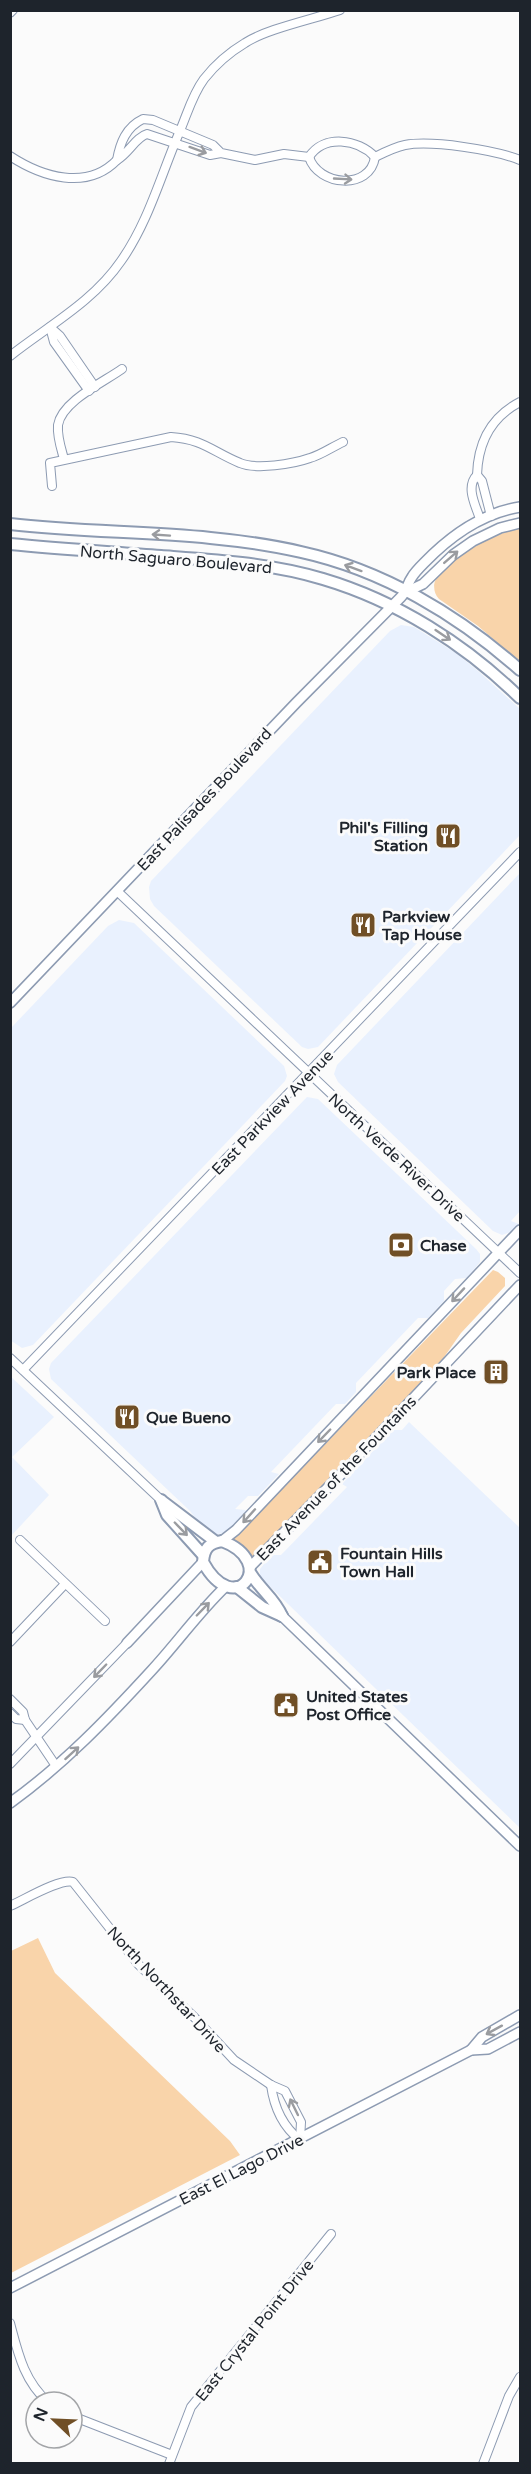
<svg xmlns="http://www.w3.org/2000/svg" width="531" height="2474" viewBox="0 0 531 2474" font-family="'Varela Round',sans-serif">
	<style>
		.built { fill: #e9f1fe }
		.green { fill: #f9d4aa }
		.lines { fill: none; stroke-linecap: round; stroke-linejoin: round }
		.minor-casing { stroke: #8d9bb2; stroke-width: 10 }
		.tertiary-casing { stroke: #8d9bb2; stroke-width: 12 }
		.secondary-casing { stroke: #8d9bb2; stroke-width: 14 }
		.minor { stroke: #fff; stroke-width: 8 }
		.tertiary { stroke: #fff; stroke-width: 9 }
		.secondary { stroke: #fff; stroke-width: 10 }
		.oneway { stroke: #9a9ca0 }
		.labels { text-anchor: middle; stroke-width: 6; stroke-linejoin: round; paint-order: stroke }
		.street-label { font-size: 16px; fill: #1e242c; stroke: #fbfbfb }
		.poi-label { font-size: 16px; font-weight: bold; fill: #1e242c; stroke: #fbfbfb; text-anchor: start }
	</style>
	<rect width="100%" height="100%" fill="#fbfbfb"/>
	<g class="built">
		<path d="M401,625L414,627L456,653L477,670L520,709V835L318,1047L308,1049L302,1047L154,906L150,899L149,887L151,881L390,631Z"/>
		<path d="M520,873V1211L511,1221L519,1224L511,1232L502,1235L493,1231L338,1082L334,1074L337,1065Z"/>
		<path d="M119,920L134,923L284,1066L287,1076L285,1081L33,1345L22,1348L10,1340L11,1028L108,926Z"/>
		<path d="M307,1097L318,1099L476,1249L480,1254V1262L467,1278L455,1279L444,1291V1301L428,1318H418L356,1383V1392L345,1404H336L271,1472L279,1474L258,1496H248L235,1509L245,1510L247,1512L233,1527L227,1532L215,1535L201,1526L190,1511L51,1379L49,1369L51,1363Z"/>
		<path d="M10,1376L54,1417L12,1457L49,1495L11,1536Z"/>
		<path d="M409,1422L520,1528V1828L260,1577V1569L271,1555H281L347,1487L342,1484L393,1430H402Z"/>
	</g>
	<g class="green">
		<path d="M520,527V662L478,626L439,599C413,569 500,532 520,527Z"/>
		<path d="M493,1270L498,1272L505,1278V1286L461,1333L442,1360L253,1559L244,1547L231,1539L239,1533Z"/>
		<path d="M38,1938L55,1973L230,2141L240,2155L11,2273V1951Z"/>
	</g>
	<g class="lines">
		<g class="minor-casing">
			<g id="minor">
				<path d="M10,13L13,10"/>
				<path d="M221,153L210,155L147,134C136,137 129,153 117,160C120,143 126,127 143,119L153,120L213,145L221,153L255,160L284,154L309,157"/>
				<path d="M10,156C42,177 87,191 117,160"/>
				<path d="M309,157C318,186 370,191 375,157"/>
				<path d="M309,157C324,134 358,139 375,157"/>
				<path d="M375,157C385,152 395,147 405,145C432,140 495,150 520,160"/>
				<path d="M50,327L54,342L89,391"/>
				<path d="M51,328L60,336L95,387"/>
				<path d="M10,356C48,326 93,302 121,261C148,223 161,175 179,133C187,115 192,95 204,79C215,65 230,52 245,43C266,29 314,19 340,10"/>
				<path d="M64,459C61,448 57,437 58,425C62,401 104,382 122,369"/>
				<path d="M477,475C478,443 491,417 520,402"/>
				<path d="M52,486L50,463L171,437C203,439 213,452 240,463C256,470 293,464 310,458C321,455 332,447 343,442"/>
				<path d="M480,519C476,506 465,487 477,475L482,481L491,516"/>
				<path d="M117,891L520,1273"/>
				<path d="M10,1358L161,1500"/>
				<path d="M23,1370L520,852"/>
				<path d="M350,1465L372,1442"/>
				<path d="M20,1540L105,1621"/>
				<path d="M10,1642L65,1584"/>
				<path d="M10,1699L23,1712L25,1720L56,1766"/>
				<path d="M10,1713L16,1719L25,1720"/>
				<path d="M10,1764L127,1643"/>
				<path d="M10,1906C24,1900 60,1878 73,1882L138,1964L194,2017L234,2060L271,2085L285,2091L301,2122L300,2140"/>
				<path d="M271,2085C274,2107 282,2126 300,2140"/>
				<path d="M10,2323C18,2353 24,2381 48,2402"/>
				<path d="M72,2416L172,2455"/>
				<path d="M169,2464L191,2407L331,2234"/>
				<path d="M483,2464L509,2396L520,2377"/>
			</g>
		</g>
		<g class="tertiary-casing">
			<g id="tertiary">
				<path d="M406,592L423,584L453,555L473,541L500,528L520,523"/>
				<path d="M10,1003L296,703L401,597C407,591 407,584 412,577C415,572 420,567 424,563C451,535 482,513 520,507"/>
				<path d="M372,1442L520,1285"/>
				<path d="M222,1541L236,1530L520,1230"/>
				<path d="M250,1567L350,1465"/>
				<path d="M282,1616L520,1846"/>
				<path d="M127,1643L203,1562"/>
				<path d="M10,1803C63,1765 108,1718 152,1670C177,1643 198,1613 225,1587"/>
				<path d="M471,2050L482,2037L520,2015"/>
				<path d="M10,2288L471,2050L488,2049L520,2032"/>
			</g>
		</g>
		<g class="secondary-casing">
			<g id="secondary">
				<path d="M10,524C107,535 206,530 301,552C383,570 458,615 520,670"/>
				<path d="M10,544C61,549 111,552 161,556C215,560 270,563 323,579C397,601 465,644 520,698"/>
				<path d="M161,1500L167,1515L203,1555"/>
				<path d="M162,1501L216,1542"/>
				<path d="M222,1541C279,1562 235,1621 203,1562C204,1548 209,1543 222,1541Z"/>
				<path d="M251,1574C261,1590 275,1599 282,1616"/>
				<path d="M237,1587L262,1607L282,1616"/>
			</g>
		</g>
		<use href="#minor" class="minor"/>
		<use href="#tertiary" class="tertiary"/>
		<use href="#secondary" class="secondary"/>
	</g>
	<defs><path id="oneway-shaft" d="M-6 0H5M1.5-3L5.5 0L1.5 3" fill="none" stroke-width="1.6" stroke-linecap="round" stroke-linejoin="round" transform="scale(1.5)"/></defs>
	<g class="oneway">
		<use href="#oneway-shaft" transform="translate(198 150) rotate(20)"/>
		<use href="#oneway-shaft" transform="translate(343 179) rotate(3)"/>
		<use href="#oneway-shaft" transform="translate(161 535) rotate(-176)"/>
		<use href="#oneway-shaft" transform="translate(451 557) rotate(-41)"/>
		<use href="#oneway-shaft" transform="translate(353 568) rotate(-160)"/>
		<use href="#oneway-shaft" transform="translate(443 635) rotate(34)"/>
		<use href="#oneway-shaft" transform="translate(458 1295) rotate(133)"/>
		<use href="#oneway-shaft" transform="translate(324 1436) rotate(134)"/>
		<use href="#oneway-shaft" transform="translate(249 1516) rotate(132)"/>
		<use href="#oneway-shaft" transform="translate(181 1529) rotate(46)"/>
		<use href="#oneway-shaft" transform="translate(203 1609) rotate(-46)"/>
		<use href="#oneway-shaft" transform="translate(100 1671) rotate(134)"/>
		<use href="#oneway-shaft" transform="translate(72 1753) rotate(-42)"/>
		<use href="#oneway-shaft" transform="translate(494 2030) rotate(151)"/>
		<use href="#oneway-shaft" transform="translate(294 2107) rotate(-116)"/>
	</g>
	<defs>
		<g id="restaurant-square" transform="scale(1.35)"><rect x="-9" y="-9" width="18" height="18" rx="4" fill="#704f26" stroke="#fbfbfb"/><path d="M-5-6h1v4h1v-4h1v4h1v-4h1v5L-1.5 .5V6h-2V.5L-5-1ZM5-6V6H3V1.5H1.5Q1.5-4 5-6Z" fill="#fff"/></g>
		<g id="bank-square" transform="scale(1.35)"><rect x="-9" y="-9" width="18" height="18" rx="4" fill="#704f26" stroke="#fbfbfb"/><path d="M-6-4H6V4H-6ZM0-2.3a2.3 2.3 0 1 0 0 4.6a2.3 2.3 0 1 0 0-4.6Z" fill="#fff"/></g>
		<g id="building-square" transform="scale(1.35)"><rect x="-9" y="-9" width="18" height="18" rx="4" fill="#704f26" stroke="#fbfbfb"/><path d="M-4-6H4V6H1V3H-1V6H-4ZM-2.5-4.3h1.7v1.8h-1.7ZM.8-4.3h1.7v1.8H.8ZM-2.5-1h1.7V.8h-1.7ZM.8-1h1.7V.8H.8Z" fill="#fff"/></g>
		<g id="civic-square" transform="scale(1.35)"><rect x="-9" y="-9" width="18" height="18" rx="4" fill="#704f26" stroke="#fbfbfb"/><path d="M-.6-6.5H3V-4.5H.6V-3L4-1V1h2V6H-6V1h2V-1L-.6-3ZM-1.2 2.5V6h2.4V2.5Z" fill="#fff"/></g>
	</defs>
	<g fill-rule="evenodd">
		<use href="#restaurant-square" x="448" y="836"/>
		<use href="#restaurant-square" x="363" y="925"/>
		<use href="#bank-square" x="401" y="1245"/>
		<use href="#building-square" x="496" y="1372"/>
		<use href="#restaurant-square" x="127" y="1417"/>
		<use href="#civic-square" x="320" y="1562"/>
		<use href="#civic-square" x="286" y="1705"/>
	</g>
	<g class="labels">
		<g class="street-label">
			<text transform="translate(176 559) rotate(5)" y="6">North Saguaro Boulevard</text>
			<text transform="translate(204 799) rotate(-47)" y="6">East Palisades Boulevard</text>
			<text transform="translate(272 1112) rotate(-46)" y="6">East Parkview Avenue</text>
			<text transform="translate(397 1157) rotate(43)" y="6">North Verde River Drive</text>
			<text transform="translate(336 1478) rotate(-46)" y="6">East Avenue of the Fountains</text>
			<text transform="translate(167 1989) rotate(47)" y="6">North Northstar Drive</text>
			<text transform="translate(241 2169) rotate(-27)" y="6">East El Lago Drive</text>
			<text transform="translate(254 2330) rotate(-51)" y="6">East Crystal Point Drive</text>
		</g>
		<g class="poi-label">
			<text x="428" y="833" text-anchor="end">Phil's Filling<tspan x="428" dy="18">Station</tspan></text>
			<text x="382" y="922">Parkview<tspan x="382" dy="18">Tap House</tspan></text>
			<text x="420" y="1251">Chase</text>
			<text x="476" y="1378" text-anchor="end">Park Place</text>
			<text x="146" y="1423">Que Bueno</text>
			<text x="340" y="1559">Fountain Hills<tspan x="340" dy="18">Town Hall</tspan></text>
			<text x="306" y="1702">United States<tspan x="306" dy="18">Post Office</tspan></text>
		</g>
	</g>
	<rect width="531" height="2474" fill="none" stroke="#1e242c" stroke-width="24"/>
	<g transform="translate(54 2420) rotate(293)"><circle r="28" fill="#fbfbfb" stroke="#a3a5a8" stroke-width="1.5"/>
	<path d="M0-4.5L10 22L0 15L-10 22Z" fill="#704f26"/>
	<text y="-9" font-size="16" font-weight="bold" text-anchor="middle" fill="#1e242c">N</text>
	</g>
</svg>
